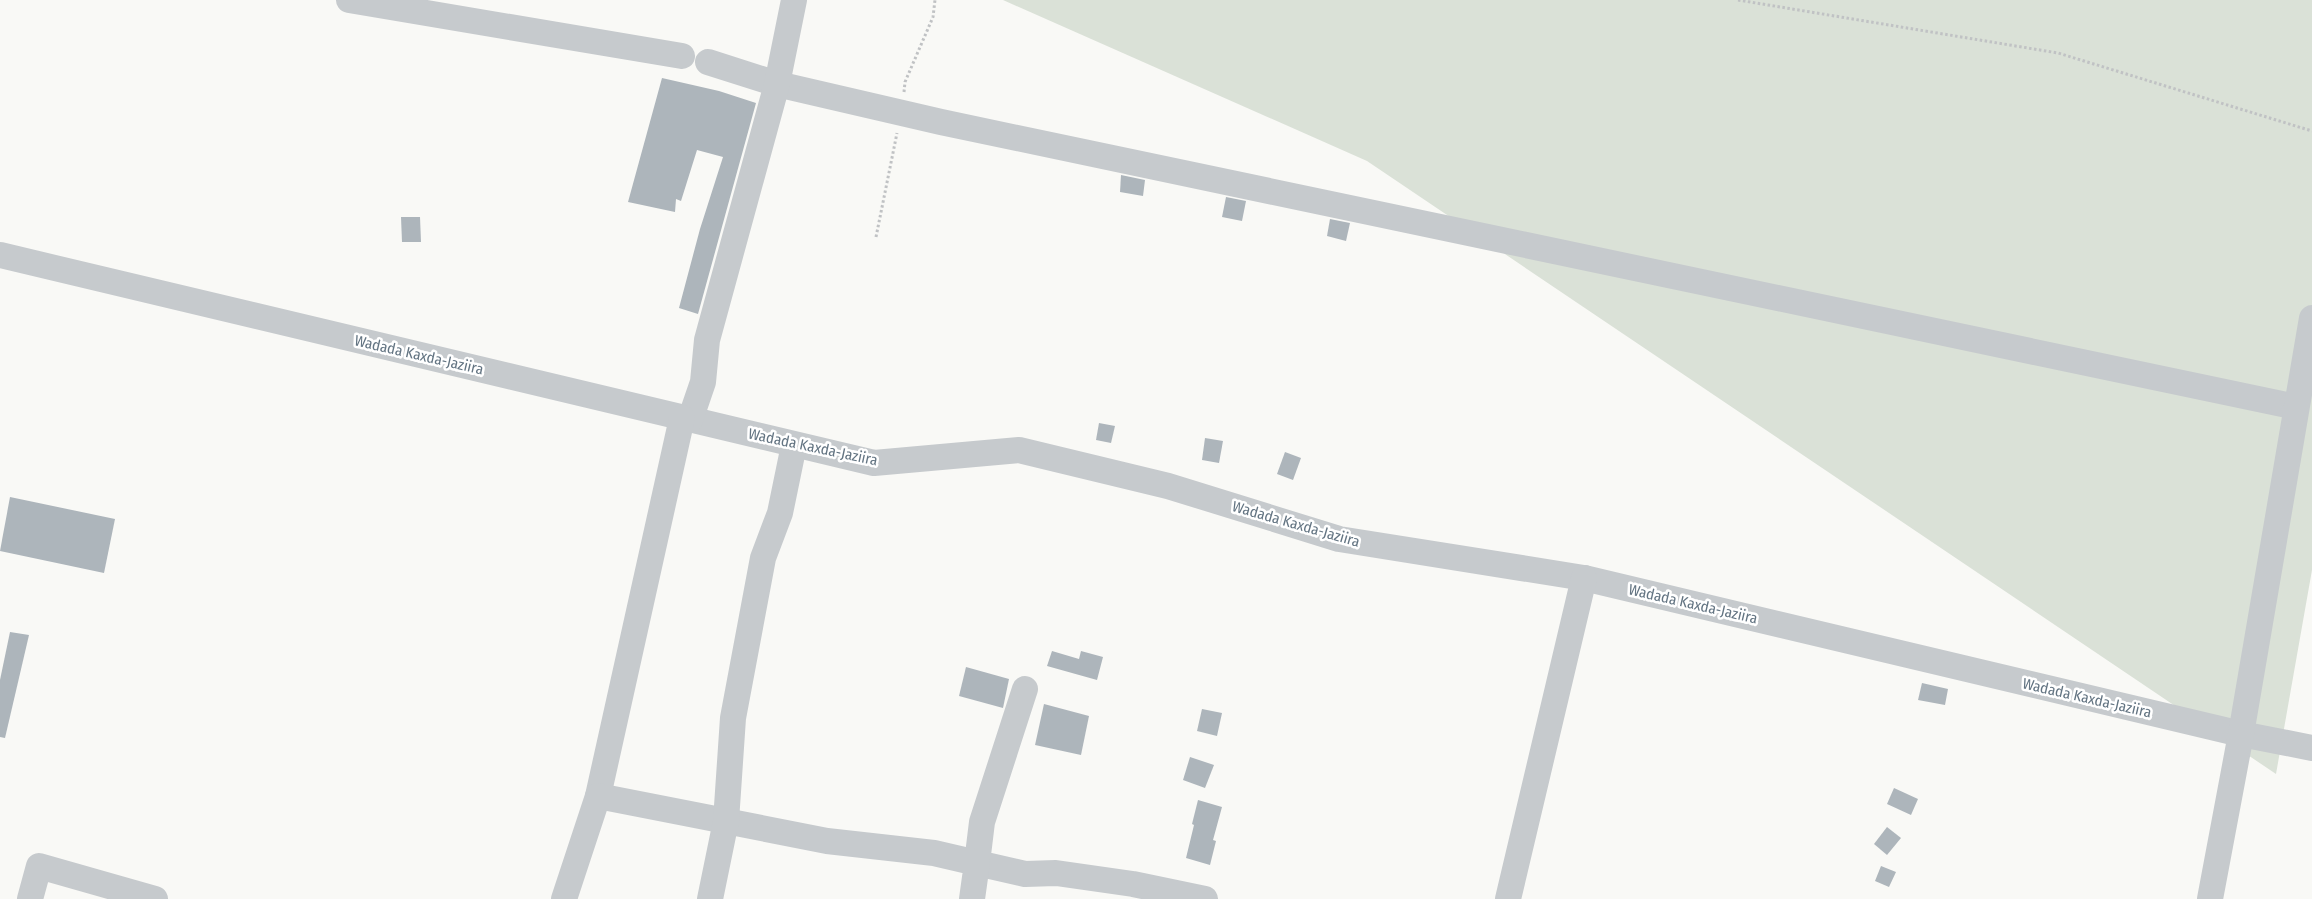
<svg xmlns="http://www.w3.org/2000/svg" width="2312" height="899" viewBox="0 0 2312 899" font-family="'Fira Sans Condensed',sans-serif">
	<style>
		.green { fill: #dae1d7 }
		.building { fill: #adb5bb }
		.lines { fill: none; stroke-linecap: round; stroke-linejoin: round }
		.path { stroke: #c0c2c4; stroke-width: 3; stroke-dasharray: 2.5 2.5; stroke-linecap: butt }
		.minor { stroke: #c6cacd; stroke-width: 26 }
		.labels { text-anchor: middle; stroke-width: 5; stroke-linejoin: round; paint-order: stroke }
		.street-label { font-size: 15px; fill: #637482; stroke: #fff }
	</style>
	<rect width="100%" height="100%" fill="#f9f9f6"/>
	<path class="green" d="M1003,0H2312V570L2276,774L1367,161Z"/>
	<g class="building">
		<path d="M662,78L719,91L756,103L698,314L679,308L700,229L723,157L697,150L681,201L676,199L675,212L628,202Z"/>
		<path d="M1121,175L1145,180L1143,196L1120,192Z"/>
		<path d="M1226,197L1246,201L1242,221L1222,217Z"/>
		<path d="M401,217H420L421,242H402Z"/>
		<path d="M1330,219L1350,223L1346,241L1327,236Z"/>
		<path d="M1099,423L1115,426L1111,443L1096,440Z"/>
		<path d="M1205,438L1223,441L1219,463L1202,460Z"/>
		<path d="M1285,452L1301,458L1293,480L1277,474Z"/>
		<path d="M10,497L115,519L104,573L0,551Z"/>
		<path d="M10,632L29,635L5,738L0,737V680Z"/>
		<path d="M1052,651L1079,659L1081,651L1103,657L1097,680L1047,666Z"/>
		<path d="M966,667L1009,679L1003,708L959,696Z"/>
		<path d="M1922,683L1948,689L1945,705L1918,700Z"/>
		<path d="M1044,704L1089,716L1081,755L1035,745Z"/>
		<path d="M1202,709L1222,713L1217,736L1197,731Z"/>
		<path d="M1190,757L1214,765L1205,788L1183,780Z"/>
		<path d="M1894,788L1918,799L1911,815L1887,804Z"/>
		<path d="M1198,800L1222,807L1213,840L1216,841L1210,865L1186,858L1194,825L1192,824Z"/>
		<path d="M1887,827L1901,838L1887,855L1874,844Z"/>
		<path d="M1881,866L1896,872L1889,887L1875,881Z"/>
	</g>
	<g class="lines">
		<g class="path">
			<path d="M1738,0L2058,53L2312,131"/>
			<path d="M904,92L905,82L933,17L935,0"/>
			<path d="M876,237L897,133"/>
		</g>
		<g class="minor">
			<path d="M349,0L682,56"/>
			<path d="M708,62L777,84L941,122L2296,407"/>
			<path d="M0,255L874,463L1019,450L1168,486L1339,539L1584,578L2241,734L2312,748"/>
			<path d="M690,420L703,382L707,340L777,84L794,0"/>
			<path d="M1025,689L982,822L977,863L1025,874L1056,873L1133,884L1205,899"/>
			<path d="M598,796L682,418"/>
			<path d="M30,899L39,866L155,899"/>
			<path d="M564,899L598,796L827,841L934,853L977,863L972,899"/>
			<path d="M710,899L726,821L733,718L763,558L780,513L794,445"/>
			<path d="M1508,899L1584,578"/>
			<path d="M2210,899L2241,734L2312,318"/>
		</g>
	</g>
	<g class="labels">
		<g class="street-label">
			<text transform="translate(419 355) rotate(13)" y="5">Wadada Kaxda-Jaziira</text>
			<text transform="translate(813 447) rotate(12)" y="5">Wadada Kaxda-Jaziira</text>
			<text transform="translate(1296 524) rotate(16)" y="5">Wadada Kaxda-Jaziira</text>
			<text transform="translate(1693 604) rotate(13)" y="5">Wadada Kaxda-Jaziira</text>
			<text transform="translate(2087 698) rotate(13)" y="5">Wadada Kaxda-Jaziira</text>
		</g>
	</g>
</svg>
